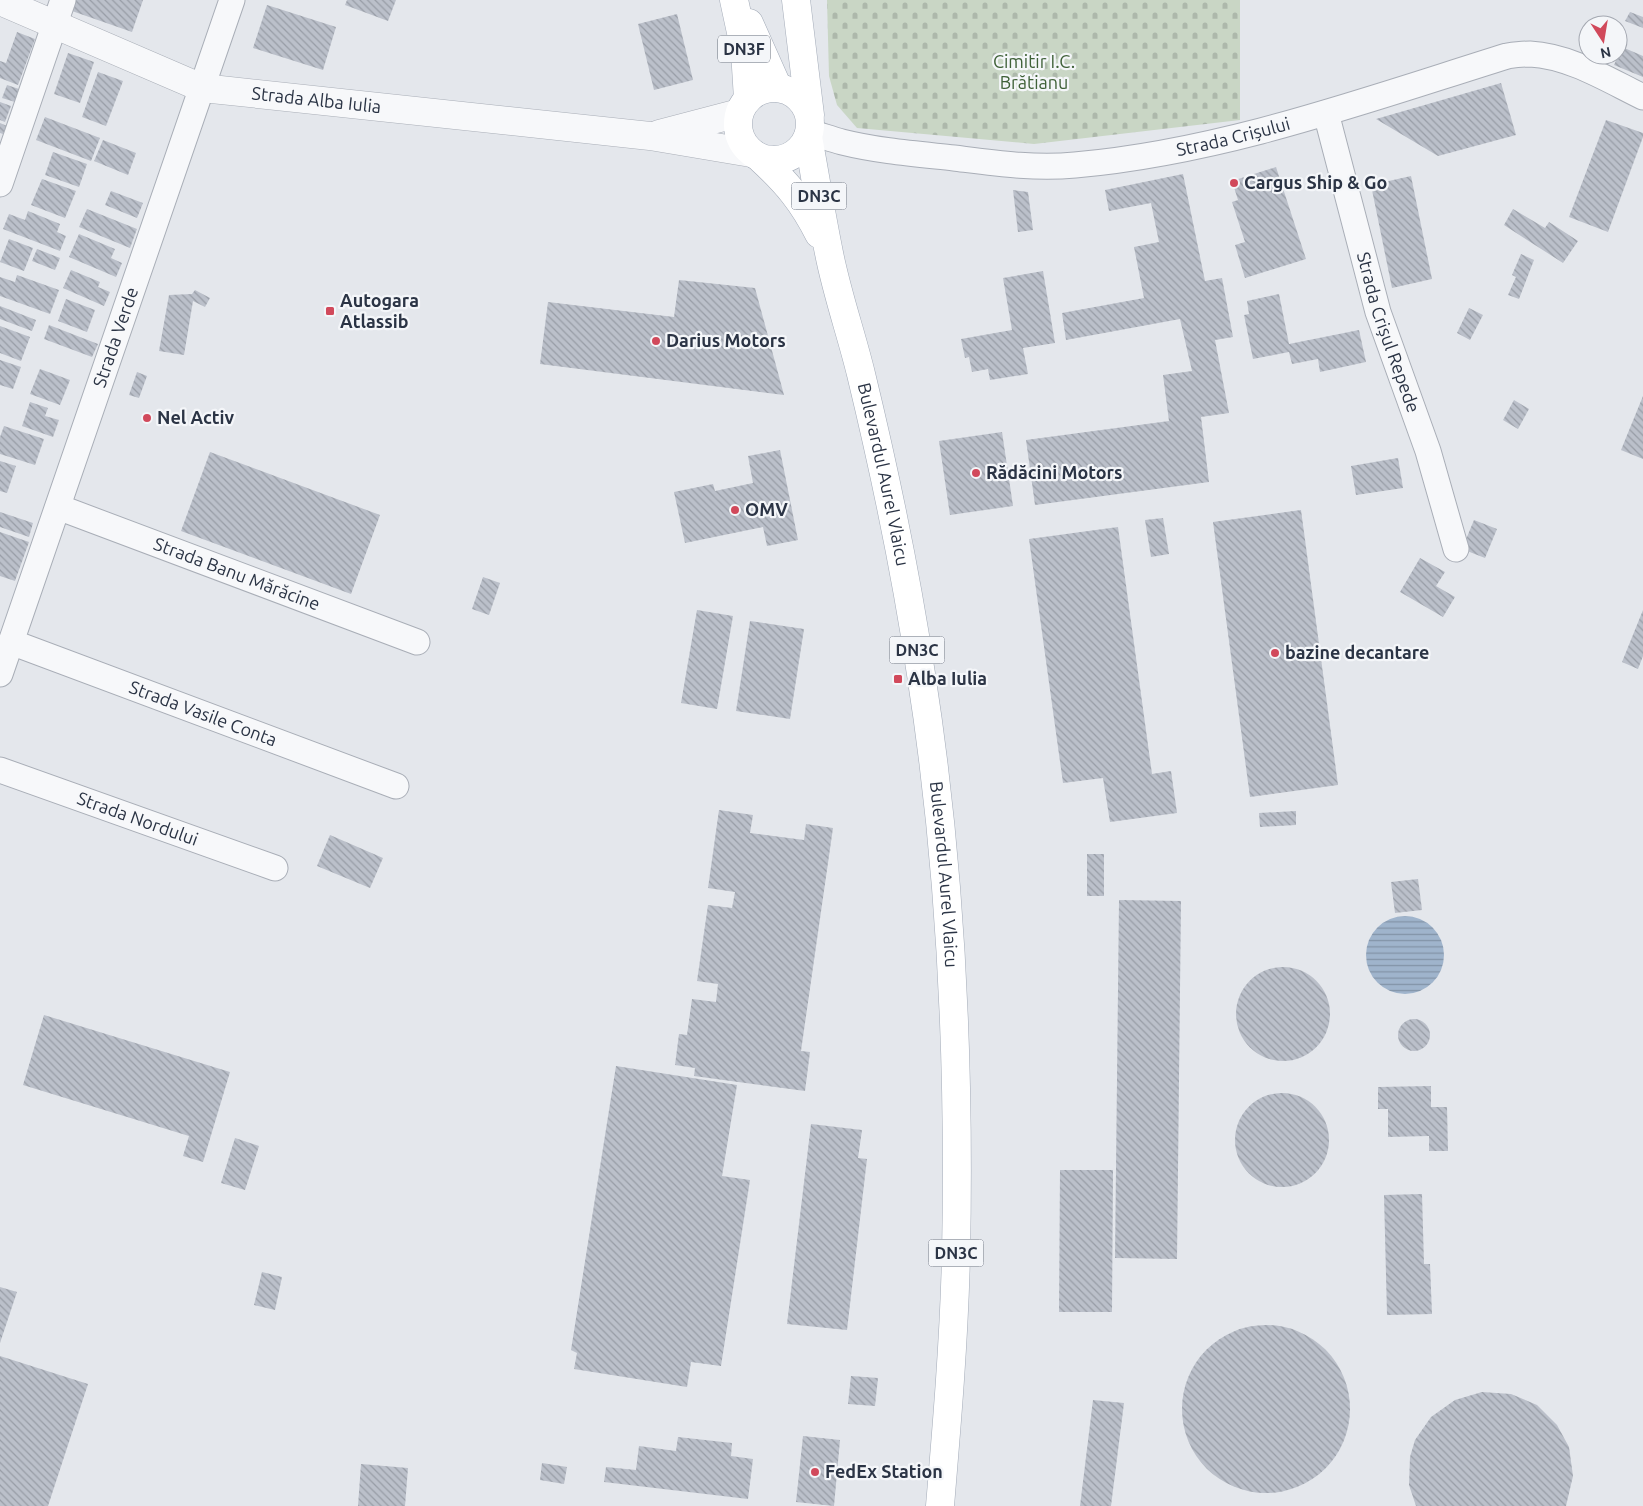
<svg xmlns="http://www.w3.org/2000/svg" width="1643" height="1506" viewBox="0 0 1643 1506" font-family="Ubuntu,sans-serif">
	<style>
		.cemetery { fill: url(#cemetery-stones) }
		.water { fill: url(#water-rules) }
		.building { fill: url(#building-back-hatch) }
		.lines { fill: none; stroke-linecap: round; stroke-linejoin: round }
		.minor-casing { stroke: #a9aeb7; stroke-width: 27 }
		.tertiary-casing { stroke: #a9aeb7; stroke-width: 29 }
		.primary-casing { stroke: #a3abb8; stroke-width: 29 }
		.minor { stroke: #f7f8fa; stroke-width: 25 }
		.tertiary { stroke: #f7f8fa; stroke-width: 28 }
		.primary { stroke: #fff; stroke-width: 28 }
		.poi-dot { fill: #d1495b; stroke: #f4f6f9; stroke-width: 2 }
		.labels { text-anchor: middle; stroke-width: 4.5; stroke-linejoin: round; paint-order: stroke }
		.shield { fill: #f4f6f9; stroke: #676e7b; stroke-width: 1 }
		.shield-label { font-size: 16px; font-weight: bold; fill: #2b3445 }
		.park-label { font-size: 18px; fill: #3f6138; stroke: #f4f6f9 }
		.street-label { font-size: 18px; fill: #2b3445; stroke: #f4f6f9 }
		.poi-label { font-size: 18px; font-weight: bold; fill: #2b3445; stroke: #f4f6f9; text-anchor: start }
	</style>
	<defs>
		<pattern id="cemetery-stones" width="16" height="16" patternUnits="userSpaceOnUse" patternTransform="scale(1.25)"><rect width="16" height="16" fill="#c9d6c5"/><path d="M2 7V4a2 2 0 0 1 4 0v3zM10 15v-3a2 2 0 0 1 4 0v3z" fill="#adb8ab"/></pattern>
		<pattern id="water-rules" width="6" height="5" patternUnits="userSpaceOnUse" patternTransform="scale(1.25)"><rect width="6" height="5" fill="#9fb4cc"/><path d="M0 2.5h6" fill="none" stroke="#8293a7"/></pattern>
		<pattern id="building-back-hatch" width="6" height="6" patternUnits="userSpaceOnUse" patternTransform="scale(1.25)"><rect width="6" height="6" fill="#bbc0ca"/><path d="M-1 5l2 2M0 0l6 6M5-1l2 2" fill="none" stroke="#989da6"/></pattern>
	</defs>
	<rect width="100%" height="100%" fill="#e4e7ec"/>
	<path class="cemetery" d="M827,0H1240V120L1034,144L857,128L837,105L829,76Z"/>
	<circle class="water" cx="1405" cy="955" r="39"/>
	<g class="building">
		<path d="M75,0H143L132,32L72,11Z"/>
		<path d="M347,0H396L388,21L345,5Z"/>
		<path d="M267,5L336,27L323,70L253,48Z"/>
		<path d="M1630,12L1643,17V28L1625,21Z"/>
		<path d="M677,14L693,80L654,90L638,24Z"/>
		<path d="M17,32L35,39L18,85L0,78V61L6,63Z"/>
		<path d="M1622,47L1643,56V77L1614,65Z"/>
		<path d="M68,53L94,62L80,103L54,94Z"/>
		<path d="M98,72L123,81L106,126L82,117Z"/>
		<path d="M1501,83L1516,135L1438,156L1376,119Z"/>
		<path d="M7,85L19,89L15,102L2,98Z"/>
		<path d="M0,102L11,106L5,122L0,120Z"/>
		<path d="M45,117L100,138L91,161L36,140Z"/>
		<path d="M1606,120L1643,133V137L1608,232L1569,217Z"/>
		<path d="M0,123L7,126L3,134L0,133Z"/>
		<path d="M103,140L136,153L128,175L94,161Z"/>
		<path d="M53,152L87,164L79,187L45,175Z"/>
		<path d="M1276,167L1306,259L1245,278L1235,245L1245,242L1232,202L1238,200L1232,181Z"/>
		<path d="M1183,174L1205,281L1222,278L1233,337L1215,340L1229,413L1201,417L1209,482L1035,505L1026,440L1169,421L1163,375L1192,371L1180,319L1066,340L1062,313L1144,298L1134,247L1159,242L1151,203L1109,211L1105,190Z"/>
		<path d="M1411,176L1432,279L1392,288L1371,185Z"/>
		<path d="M42,179L76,191L65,218L31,205Z"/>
		<path d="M1013,190L1028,192L1033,230L1018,232Z"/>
		<path d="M111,191L143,203L137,218L105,205Z"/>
		<path d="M87,209L137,229L130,248L79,227Z"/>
		<path d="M1513,209L1545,228L1549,222L1578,241L1563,263L1504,225Z"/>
		<path d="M28,211L60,224L57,232L66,236L60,251L3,229L9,214L25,220Z"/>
		<path d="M79,234L115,249L111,258L122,263L116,277L69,257Z"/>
		<path d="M9,239L33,248L24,271L0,262Z"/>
		<path d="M37,249L60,258L55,270L32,261Z"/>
		<path d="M1521,254L1534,260L1519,299L1508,295L1516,277L1512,275Z"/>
		<path d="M71,270L100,282L98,287L110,292L104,306L63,288Z"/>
		<path d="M1043,271L1055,343L1023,348L1028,374L990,380L988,369L972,372L969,357L965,358L961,339L1012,330L1003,278Z"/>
		<path d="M17,275L59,290L50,314L0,296V277L15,282Z"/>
		<path d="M679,280L755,288L784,395L540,364L548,302L674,317Z"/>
		<path d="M195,290L210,298L205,307L193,301L184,355L159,351L169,295L192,294Z"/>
		<path d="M1279,294L1289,344L1359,330L1366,362L1320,372L1318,359L1292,364L1289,352L1253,359L1244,315L1249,314L1247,301Z"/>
		<path d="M66,299L95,310L87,332L58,321Z"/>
		<path d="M0,306L36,320L32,331L0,319Z"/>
		<path d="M1469,308L1483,315L1470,340L1457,333Z"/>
		<path d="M49,325L98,344L92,357L44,339Z"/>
		<path d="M0,326L30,337L21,361L0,353Z"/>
		<path d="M0,360L21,367L13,389L0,385Z"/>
		<path d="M40,369L70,380L60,405L30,394Z"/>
		<path d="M137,372L147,376L139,398L129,395Z"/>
		<path d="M1643,396V459L1621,450Z"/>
		<path d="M1514,400L1529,409L1518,429L1503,420Z"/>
		<path d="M30,402L48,408L45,416L59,420L53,437L22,426Z"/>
		<path d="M4,426L44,439L35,465L0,454V437Z"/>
		<path d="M1002,432L1013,506L950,515L939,441Z"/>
		<path d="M780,450L798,540L767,546L763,527L685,543L674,492L713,484L715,491L753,483L748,456Z"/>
		<path d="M210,452L380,515L351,594L181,531Z"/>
		<path d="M1398,458L1403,488L1356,495L1351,466Z"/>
		<path d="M0,461L16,466L7,493L0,491Z"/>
		<path d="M1301,510L1338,785L1250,797L1213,522Z"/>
		<path d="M0,512L33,523L29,537L0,527Z"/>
		<path d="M1163,518L1169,554L1151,557L1145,520Z"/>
		<path d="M1474,520L1497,529L1485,558L1462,549Z"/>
		<path d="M1118,527L1152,774L1171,771L1177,813L1110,822L1103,778L1063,783L1029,539Z"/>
		<path d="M0,532L29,542L15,581L0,576Z"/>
		<path d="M1420,558L1445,572L1436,586L1455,597L1443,617L1400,592Z"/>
		<path d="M483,577L500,583L489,615L472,609Z"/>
		<path d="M697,610L733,616L717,709L681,703Z"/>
		<path d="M1643,610V656L1638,669L1622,662Z"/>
		<path d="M750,621L804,629L790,719L736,711Z"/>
		<path d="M719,810L753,815L750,833L804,840L806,824L833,828L801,1051L810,1052L805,1091L694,1076L695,1068L675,1065L679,1034L687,1035L692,999L716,1002L718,984L697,981L708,905L732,908L735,892L708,888Z"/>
		<path d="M1296,811V825L1260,827L1259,813Z"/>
		<path d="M330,835L383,858L370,888L317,866Z"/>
		<rect x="1087" y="854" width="17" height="42"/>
		<path d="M1418,879L1422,910L1395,913L1391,882Z"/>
		<path d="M1119,900L1181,901L1177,1259L1115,1258Z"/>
		<circle cx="1283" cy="1014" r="47"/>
		<path d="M44,1015L230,1072L203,1162L183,1156L189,1136L23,1085Z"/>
		<circle cx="1414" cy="1035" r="16"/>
		<path d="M616,1066L737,1085L722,1176L750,1180L721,1366L691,1362L687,1387L574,1369L577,1353L571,1350Z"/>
		<path d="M1431,1086V1107H1447L1448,1151H1429V1136L1388,1137V1109H1378V1087Z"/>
		<circle cx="1282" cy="1140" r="47"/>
		<path d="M811,1124L862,1130L858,1158L867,1159L847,1330L787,1324Z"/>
		<path d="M235,1138L259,1146L245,1190L221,1183Z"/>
		<path d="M1060,1170H1113L1112,1312H1059Z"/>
		<path d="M1422,1194L1424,1264H1430L1432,1314L1387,1315L1384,1195Z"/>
		<path d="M262,1272L282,1277L275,1310L254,1305Z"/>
		<path d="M0,1287L17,1292L0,1343Z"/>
		<circle cx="1266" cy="1409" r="84"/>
		<path d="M0,1356L88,1384L48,1506H0Z"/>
		<path d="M851,1376L878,1378L875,1406L848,1404Z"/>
		<path d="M1482,1392L1511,1394L1537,1405L1557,1425L1569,1447L1573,1476L1566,1506H1416L1409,1485L1410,1457L1415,1440L1431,1417L1455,1400Z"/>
		<path d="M1093,1400L1124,1403L1111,1506H1080Z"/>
		<path d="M803,1436L840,1440L834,1506L796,1502Z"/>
		<path d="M678,1437L732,1443L731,1456L753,1459L748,1499L604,1482L606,1467L636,1470L639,1446L676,1451Z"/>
		<path d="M542,1463L567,1467L564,1484L540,1480Z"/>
		<path d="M361,1464L408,1468L405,1506H358Z"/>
	</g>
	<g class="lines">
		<g class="minor-casing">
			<g id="minor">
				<path id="s1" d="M1326,113L1378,312L1428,451L1456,549"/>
				<path id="s2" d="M809,132C820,135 831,139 842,142C878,151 917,154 954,158C994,163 1034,169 1075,165C1223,152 1366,100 1507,56C1514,55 1523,54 1530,54C1570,56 1608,80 1643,97"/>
				<path d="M0,184L63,0"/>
				<path id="s3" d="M58,507L417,642"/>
				<path id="s4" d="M11,642L396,786"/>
				<path id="s5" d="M0,674L232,0"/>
				<path id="s6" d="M0,770L275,868"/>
			</g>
		</g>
		<g class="tertiary-casing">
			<g id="tertiary">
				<path id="s7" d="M0,1L202,88L650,136L751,153"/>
				<path d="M659,134L739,113"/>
			</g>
		</g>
		<g class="primary-casing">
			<g id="primary">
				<path d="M734,0L745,51L748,99"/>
				<path d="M796,0L810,115"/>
				<path d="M749,23L778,88"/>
				<circle cx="774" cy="124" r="36"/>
				<path id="s8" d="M808,137C815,175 821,214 829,253C837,294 851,333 861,374C885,473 906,573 921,674C951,865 960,1063 956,1256C954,1340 947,1423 940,1506"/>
				<path d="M761,159C787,183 803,202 819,234"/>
			</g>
		</g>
		<use href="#minor" class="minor"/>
		<use href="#tertiary" class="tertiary"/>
		<use href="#primary" class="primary"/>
	</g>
	<g class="poi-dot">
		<circle cx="1234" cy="183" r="5"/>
		<rect x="325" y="306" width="10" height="10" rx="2.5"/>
		<circle cx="656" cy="341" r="5"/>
		<circle cx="147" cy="418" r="5"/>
		<circle cx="976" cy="473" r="5"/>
		<circle cx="735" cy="510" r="5"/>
		<circle cx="1275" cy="653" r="5"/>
		<rect x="893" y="674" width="10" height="10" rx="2.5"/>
		<circle cx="815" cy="1472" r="5"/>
	</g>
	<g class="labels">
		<g class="shield">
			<rect x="718" y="35.5" width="52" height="27" rx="4"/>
			<rect x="791.5" y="182.5" width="55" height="27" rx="4"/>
			<rect x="889.5" y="636.5" width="55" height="27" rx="4"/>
			<rect x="928.5" y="1239.5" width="55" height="27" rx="4"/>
		</g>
		<g class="shield-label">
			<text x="744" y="55">DN3F</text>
			<text x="819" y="202">DN3C</text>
			<text x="917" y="656">DN3C</text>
			<text x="956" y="1259">DN3C</text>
		</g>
		<g class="park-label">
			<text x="1034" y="68">Cimitir I.C.<tspan x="1034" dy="21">Brătianu</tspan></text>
		</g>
		<g class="street-label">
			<text dy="6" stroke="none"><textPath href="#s7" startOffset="335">Strada Alba Iulia</textPath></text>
			<text dy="6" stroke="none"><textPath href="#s2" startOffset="430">Strada Crișului</textPath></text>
			<text dy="6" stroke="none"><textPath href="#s1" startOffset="228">Strada Crișul Repede</textPath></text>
			<text dy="6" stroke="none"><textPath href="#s5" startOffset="356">Strada Verde</textPath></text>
			<text dy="6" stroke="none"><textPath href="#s8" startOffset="346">Bulevardul Aurel Vlaicu</textPath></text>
			<text dy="6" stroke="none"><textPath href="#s3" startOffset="191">Strada Banu Mărăcine</textPath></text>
			<text dy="6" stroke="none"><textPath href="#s4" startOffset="205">Strada Vasile Conta</textPath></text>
			<text dy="6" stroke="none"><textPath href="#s6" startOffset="146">Strada Nordului</textPath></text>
			<text dy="6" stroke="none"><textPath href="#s8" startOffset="751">Bulevardul Aurel Vlaicu</textPath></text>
		</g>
		<g class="poi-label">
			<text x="1244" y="189">Cargus Ship &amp; Go</text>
			<text x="340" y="307">Autogara<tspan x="340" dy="21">Atlassib</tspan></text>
			<text x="666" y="347">Darius Motors</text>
			<text x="157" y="424">Nel Activ</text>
			<text x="986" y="479">Rădăcini Motors</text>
			<text x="745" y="516">OMV</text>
			<text x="1285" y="659">bazine decantare</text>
			<text x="908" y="685">Alba Iulia</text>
			<text x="825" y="1478">FedEx Station</text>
		</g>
	</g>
	<g transform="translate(1603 40) rotate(168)"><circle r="24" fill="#f4f6f9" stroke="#a4a8b1"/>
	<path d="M0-4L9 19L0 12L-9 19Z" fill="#d1495b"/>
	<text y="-8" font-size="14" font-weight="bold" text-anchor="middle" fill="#2b3445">N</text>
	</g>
</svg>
